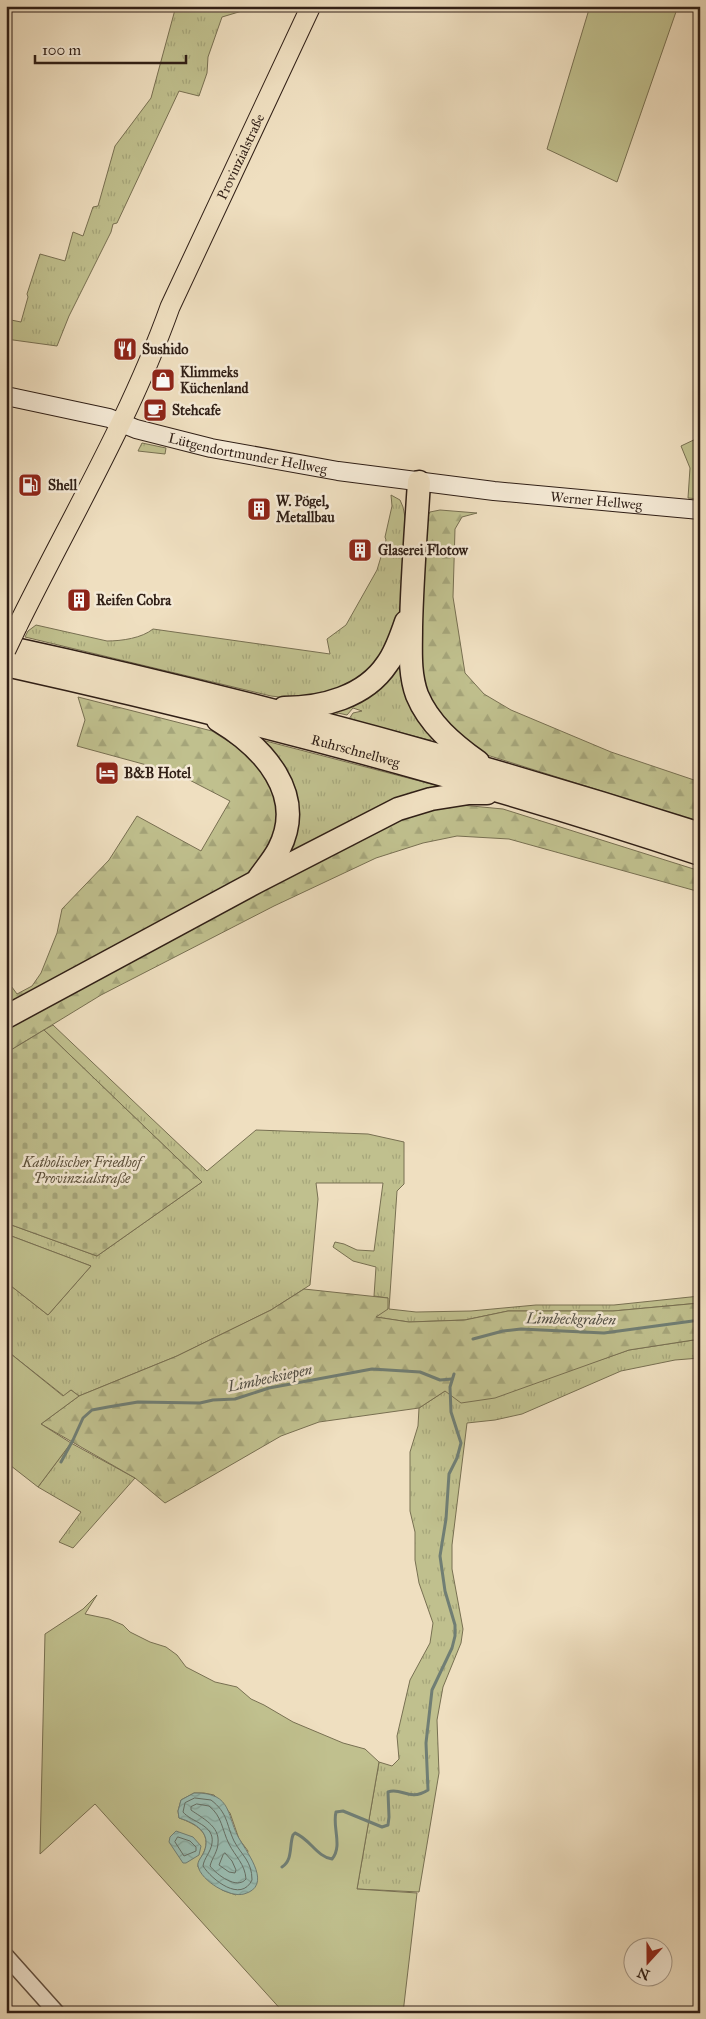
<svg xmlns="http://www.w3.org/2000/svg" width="706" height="2019" viewBox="0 0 706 2019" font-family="'IM FELL Great Primer',serif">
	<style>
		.grass { fill: url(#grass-tufts); stroke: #787052 }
		.forest { fill: url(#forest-firs); stroke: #787052 }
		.cemetery { fill: url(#cemetery-stones); stroke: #787052 }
		.green { fill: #c0c08e; stroke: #787052; fill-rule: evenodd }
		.water { fill: url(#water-waves); stroke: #707e74 }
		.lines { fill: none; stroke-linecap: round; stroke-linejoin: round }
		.shore { stroke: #656e64; stroke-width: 1 }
		.stream { stroke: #707e74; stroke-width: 3 }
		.tertiary-casing { stroke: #604f40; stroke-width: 18 }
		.secondary-casing { stroke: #301f16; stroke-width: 20 }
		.primary-casing { stroke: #301f16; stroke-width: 21 }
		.motorway-casing { stroke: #301f16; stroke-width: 25 }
		.tertiary { stroke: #f5ead6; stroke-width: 15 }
		.secondary { stroke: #f5ead6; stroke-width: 18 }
		.primary { stroke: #efdfc0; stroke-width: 19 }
		.motorway { stroke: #efdfc0; stroke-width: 22 }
		.primary-bridge-casing { stroke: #301f16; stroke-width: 21; stroke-linecap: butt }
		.primary-bridge { stroke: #efdfc0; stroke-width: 19 }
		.labels { text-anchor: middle; stroke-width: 5; stroke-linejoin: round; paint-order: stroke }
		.street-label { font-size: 14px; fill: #301f16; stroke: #f5ead6 }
		.poi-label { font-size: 14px; font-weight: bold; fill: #301f16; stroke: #f5ead6; text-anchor: start }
		.park-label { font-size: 14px; font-style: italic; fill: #5b4f3a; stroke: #f5ead6 }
		.water-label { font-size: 15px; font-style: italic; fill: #504e45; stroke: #f5ead6 }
	</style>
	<defs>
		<pattern id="grass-tufts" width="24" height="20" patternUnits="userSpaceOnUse" patternTransform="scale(1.25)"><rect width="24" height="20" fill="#c0c08e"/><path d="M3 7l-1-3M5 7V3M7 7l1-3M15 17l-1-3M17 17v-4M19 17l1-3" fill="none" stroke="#a5a57a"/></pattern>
		<pattern id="forest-firs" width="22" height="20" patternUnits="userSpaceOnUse" patternTransform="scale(1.25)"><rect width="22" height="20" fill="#c0c08e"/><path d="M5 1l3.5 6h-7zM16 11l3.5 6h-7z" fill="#a5a57a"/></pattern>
		<pattern id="cemetery-stones" width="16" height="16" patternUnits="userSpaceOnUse" patternTransform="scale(1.25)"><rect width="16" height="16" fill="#c0c08e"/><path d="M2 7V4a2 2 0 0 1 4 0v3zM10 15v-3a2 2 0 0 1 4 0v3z" fill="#a5a57a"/></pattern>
		<pattern id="water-waves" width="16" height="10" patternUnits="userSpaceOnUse" patternTransform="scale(1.25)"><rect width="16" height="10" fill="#9abdb2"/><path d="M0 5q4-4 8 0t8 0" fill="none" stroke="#85a298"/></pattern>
	</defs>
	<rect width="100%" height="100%" fill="#efdfc0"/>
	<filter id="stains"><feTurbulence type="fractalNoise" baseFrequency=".004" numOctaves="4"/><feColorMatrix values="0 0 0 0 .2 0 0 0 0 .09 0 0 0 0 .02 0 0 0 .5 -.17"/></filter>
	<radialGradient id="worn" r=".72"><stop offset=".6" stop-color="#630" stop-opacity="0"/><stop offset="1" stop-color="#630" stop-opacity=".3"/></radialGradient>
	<g class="grass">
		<path d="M176,6H247L242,11L222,17L208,57L207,73L199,96L179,91L117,223L113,224L111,232L69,316L57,346L6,339V319L21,322L28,297L27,294L40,254L65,261L73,232L83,236L93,207L98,206L115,146L151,98Z"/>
		<path d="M142,443L166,448L165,454L138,451Z"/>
		<path d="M391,495L400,500L403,507L407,527L403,602L391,646L355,687L296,699L271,696L25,637L28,631L36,625L107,641C122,641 142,638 153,629L330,654L327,639L346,625L377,570L386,540L385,537L392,506Z"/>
		<path d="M400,654L438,736L429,740L349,719L353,713L362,711L353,708L347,715L338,713L335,715L311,708Z"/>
		<path d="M258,739L458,791L278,865Z"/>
		<path d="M53,1025L207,1171L256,1130L368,1134L404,1142V1184L397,1191L389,1309L416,1312L471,1311L536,1305H614L700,1296V1303L613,1311H508L465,1320L409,1322L375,1317L388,1298L374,1296L376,1267L353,1261L333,1247L335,1242L344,1244L357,1250L374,1251L383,1183H316L318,1199L310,1285L271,1310L177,1356L79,1396L71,1390L64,1396L6,1350V1282L48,1315L91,1266L6,1234V1223L97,1256L202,1182L44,1030Z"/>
		<path d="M700,1339V1358L675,1360L621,1371L522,1414L495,1420L467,1423L452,1545V1569L463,1629L461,1643L443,1687L437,1720L439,1773L419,1892L357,1889L379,1762L392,1766L399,1759L397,1736L410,1680L430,1643L433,1623L419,1583L415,1560V1532L410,1511V1452L418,1426L419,1408L445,1391L591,1363L629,1350Z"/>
		<path d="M71,1443L135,1478L73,1548L59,1542L81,1512L38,1487Z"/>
	</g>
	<g class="forest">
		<path d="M440,510L477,513L462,517L455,529L453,597L465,673L484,694L511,710L611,752L700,782V822L487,755L463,741L440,722L417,672L427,517L430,512Z"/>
		<path d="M78,697L212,731L251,756L274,783L280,827L254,871L427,809L461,805L503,809L700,871V892L509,839L457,836L423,843L376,858L274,906L101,995L6,1053V979L17,994L32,986L41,973L57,933L62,909L109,860L137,816L201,851L230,801L176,773L77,746L85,720Z"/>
		<path d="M304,1289L388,1298V1309L376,1317L409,1322L465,1320L508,1311H613L700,1303V1339L629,1350L495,1398L461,1403L445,1391L419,1408L319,1422L281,1436L165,1503L135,1478L41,1424L79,1396L177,1356L271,1310Z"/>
	</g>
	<path class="cemetery" d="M44,1030L202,1182L97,1256L6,1223V1053Z"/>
	<g class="green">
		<path d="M590,6H678L617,182L547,149Z"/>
		<path d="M700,437V499L688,498L690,468L681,446Z"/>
		<path d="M6,1234L91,1266L48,1315L6,1282Z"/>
		<path d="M6,1350L63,1396L71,1390L79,1396L41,1424L71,1443L38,1487L6,1462Z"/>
		<path d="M97,1595L85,1614L109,1619L123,1625L130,1632L150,1642L166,1647L177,1655L186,1667L215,1682L237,1687L251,1699L264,1705L293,1722L343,1743L365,1749L379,1762L357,1889L417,1893L403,2013H284L95,1804L40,1854L45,1634L83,1609ZM194,1793H204L214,1795L230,1813L239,1839L248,1851L236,1895L222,1890L198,1867C198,1861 201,1858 204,1852C212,1833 196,1824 179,1818L178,1811L181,1800Z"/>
	</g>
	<g class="water">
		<path d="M194,1793C234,1792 226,1818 240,1840C248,1854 273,1886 244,1894C230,1898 201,1881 198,1866C197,1861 202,1857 204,1852C212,1833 196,1823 179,1818L178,1811L181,1800Z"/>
		<path d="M176,1831L193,1837L201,1846L199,1855L186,1863H183L169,1842L170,1837Z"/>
	</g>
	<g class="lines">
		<g class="shore">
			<path d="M195,1798L211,1800C228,1813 226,1824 234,1841C242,1856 252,1861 252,1880C241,1903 212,1880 203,1866C204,1858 211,1852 212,1843C215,1825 191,1822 183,1812L185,1803Z"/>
			<path d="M197,1804L209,1806C222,1816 222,1830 229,1844C235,1856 245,1864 246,1879C237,1890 217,1875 210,1866C212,1858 218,1851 218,1843C220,1826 202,1818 191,1810V1807Z"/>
			<path d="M178,1837L190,1841L196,1847V1851L184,1856L175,1842Z"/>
			<path d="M225,1853L232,1861L236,1870L235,1873L229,1872L219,1865L223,1855Z"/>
		</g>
		<g class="stream">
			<path d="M473,1339L503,1331L521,1329L604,1333L700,1320"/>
			<path d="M61,1462L73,1440L83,1418L92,1410L108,1407L138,1402L200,1403L213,1400L235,1399L269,1388L372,1369L420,1372L440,1380L452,1379"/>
			<path d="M282,1867C293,1860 289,1846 293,1835L295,1833C310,1839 317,1857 332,1859C343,1846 332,1827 336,1812L343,1811L382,1827L388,1825L389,1817L388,1792C402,1787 409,1802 428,1790L426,1743L432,1690L452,1648L455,1636V1625L445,1591L440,1556L446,1519L449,1474L457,1458L461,1443L451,1412L450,1387L454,1374"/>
		</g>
		<g class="tertiary-casing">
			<path id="tertiary" d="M6,1956L57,2013"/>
		</g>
		<g class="secondary-casing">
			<g id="secondary">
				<path id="s1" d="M6,396L109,418L136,429L211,448L338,471L494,491L700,510"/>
			</g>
		</g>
		<g class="primary-casing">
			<g id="primary">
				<path id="s2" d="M17,627C69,521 130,419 170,307L311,6"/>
			</g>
		</g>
		<g class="motorway-casing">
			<g id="motorway">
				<path d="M419,482C416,530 412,579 411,627C411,650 409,673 417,695C429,724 453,744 478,762"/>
				<path d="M6,647C240,698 472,761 700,834"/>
				<path id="s3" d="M6,665C240,717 472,778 700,854"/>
				<path d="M284,708C322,708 365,697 387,664C396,652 401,636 406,622"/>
				<path d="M218,720C263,747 307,794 279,849C274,859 266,868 259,878"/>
				<path d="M6,1017L256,882L398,809L431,799L469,793H487"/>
			</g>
		</g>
		<use href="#tertiary" class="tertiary"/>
		<use href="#secondary" class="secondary"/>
		<use href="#primary" class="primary"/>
		<use href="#motorway" class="motorway"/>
		<g class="primary-bridge-casing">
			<path id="primary-bridge" d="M6,650L17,627"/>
		</g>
		<use href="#primary-bridge" class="primary-bridge"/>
	</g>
	<defs>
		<g id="restaurant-square" transform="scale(1.25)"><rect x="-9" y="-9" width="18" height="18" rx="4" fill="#8f2418" stroke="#f5ead6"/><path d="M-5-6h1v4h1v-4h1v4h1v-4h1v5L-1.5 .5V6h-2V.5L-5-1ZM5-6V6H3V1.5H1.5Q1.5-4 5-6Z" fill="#fff"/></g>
		<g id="shop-square" transform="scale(1.25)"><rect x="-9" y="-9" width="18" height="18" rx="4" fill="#8f2418" stroke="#f5ead6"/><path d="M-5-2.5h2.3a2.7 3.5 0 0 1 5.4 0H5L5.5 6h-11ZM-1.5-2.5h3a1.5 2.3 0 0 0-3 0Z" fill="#fff"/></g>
		<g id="cafe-square" transform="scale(1.25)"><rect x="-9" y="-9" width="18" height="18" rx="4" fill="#8f2418" stroke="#f5ead6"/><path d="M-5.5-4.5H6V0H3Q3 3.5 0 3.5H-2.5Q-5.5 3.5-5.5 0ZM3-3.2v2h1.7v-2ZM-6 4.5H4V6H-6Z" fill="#fff"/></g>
		<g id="fuel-square" transform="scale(1.25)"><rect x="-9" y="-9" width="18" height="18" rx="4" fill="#8f2418" stroke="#f5ead6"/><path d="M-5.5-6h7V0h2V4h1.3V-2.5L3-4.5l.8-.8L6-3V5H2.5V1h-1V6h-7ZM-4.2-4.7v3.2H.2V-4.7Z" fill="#fff"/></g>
		<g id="building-square" transform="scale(1.25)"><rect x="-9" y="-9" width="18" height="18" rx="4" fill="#8f2418" stroke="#f5ead6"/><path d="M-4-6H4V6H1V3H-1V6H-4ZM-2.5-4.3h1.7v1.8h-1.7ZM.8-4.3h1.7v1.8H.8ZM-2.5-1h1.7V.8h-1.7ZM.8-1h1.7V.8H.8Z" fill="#fff"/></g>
		<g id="hotel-square" transform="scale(1.25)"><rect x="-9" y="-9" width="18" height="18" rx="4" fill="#8f2418" stroke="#f5ead6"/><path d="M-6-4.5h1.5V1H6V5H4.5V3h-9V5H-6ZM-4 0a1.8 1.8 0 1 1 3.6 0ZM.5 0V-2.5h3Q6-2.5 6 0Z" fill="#fff"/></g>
	</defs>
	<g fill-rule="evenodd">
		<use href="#restaurant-square" x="125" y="349"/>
		<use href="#shop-square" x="163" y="380"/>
		<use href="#cafe-square" x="155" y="410"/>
		<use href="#fuel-square" x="30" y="485"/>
		<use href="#building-square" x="259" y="509"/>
		<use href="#building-square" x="360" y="550"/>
		<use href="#building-square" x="79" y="600"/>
		<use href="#hotel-square" x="107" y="773"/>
	</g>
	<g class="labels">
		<g class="street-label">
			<text dy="5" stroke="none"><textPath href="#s2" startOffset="521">Provinzialstraße</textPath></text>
			<text dy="5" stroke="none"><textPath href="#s1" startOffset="249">Lütgendortmunder Hellweg</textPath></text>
			<text dy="5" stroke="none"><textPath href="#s1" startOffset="601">Werner Hellweg</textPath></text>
			<text dy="5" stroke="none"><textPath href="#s3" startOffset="360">Ruhrschnellweg</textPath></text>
		</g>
		<g class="poi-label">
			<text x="142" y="354">Sushido</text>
			<text x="180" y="377">Klimmeks<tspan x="180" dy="16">Küchenland</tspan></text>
			<text x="172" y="415">Stehcafe</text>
			<text x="48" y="490">Shell</text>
			<text x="276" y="506">W. Pögel,<tspan x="276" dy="16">Metallbau</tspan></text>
			<text x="378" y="555">Glaserei Flotow</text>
			<text x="96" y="605">Reifen Cobra</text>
			<text x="124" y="778">B&amp;B Hotel</text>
		</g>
		<g class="park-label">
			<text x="82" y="1167">Katholischer Friedhof<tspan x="82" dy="16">Provinzialstraße</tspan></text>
		</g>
		<g class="water-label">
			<text transform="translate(571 1319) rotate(1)" y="5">Limbeckgraben</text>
			<text transform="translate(270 1378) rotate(-12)" y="5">Limbecksiepen</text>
		</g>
	</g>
	<rect width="706" height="2019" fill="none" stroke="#efdfc0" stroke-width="25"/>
	<rect x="8" y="8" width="691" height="2004" fill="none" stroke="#301f16" stroke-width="2.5"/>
	<rect x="12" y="12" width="681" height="1994" fill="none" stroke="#301f16"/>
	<g transform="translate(648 1962) rotate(201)"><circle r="24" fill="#f5ead6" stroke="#a69989"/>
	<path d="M0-4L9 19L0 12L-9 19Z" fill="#8f2418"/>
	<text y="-8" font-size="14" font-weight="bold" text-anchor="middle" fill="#301f16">N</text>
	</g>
	<path d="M35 55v8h151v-8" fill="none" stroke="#301f16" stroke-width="2.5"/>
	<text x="42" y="55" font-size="15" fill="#301f16" stroke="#f5ead6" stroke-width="4" paint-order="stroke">100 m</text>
	<rect width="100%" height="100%" filter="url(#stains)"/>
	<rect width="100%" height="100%" fill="url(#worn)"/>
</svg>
